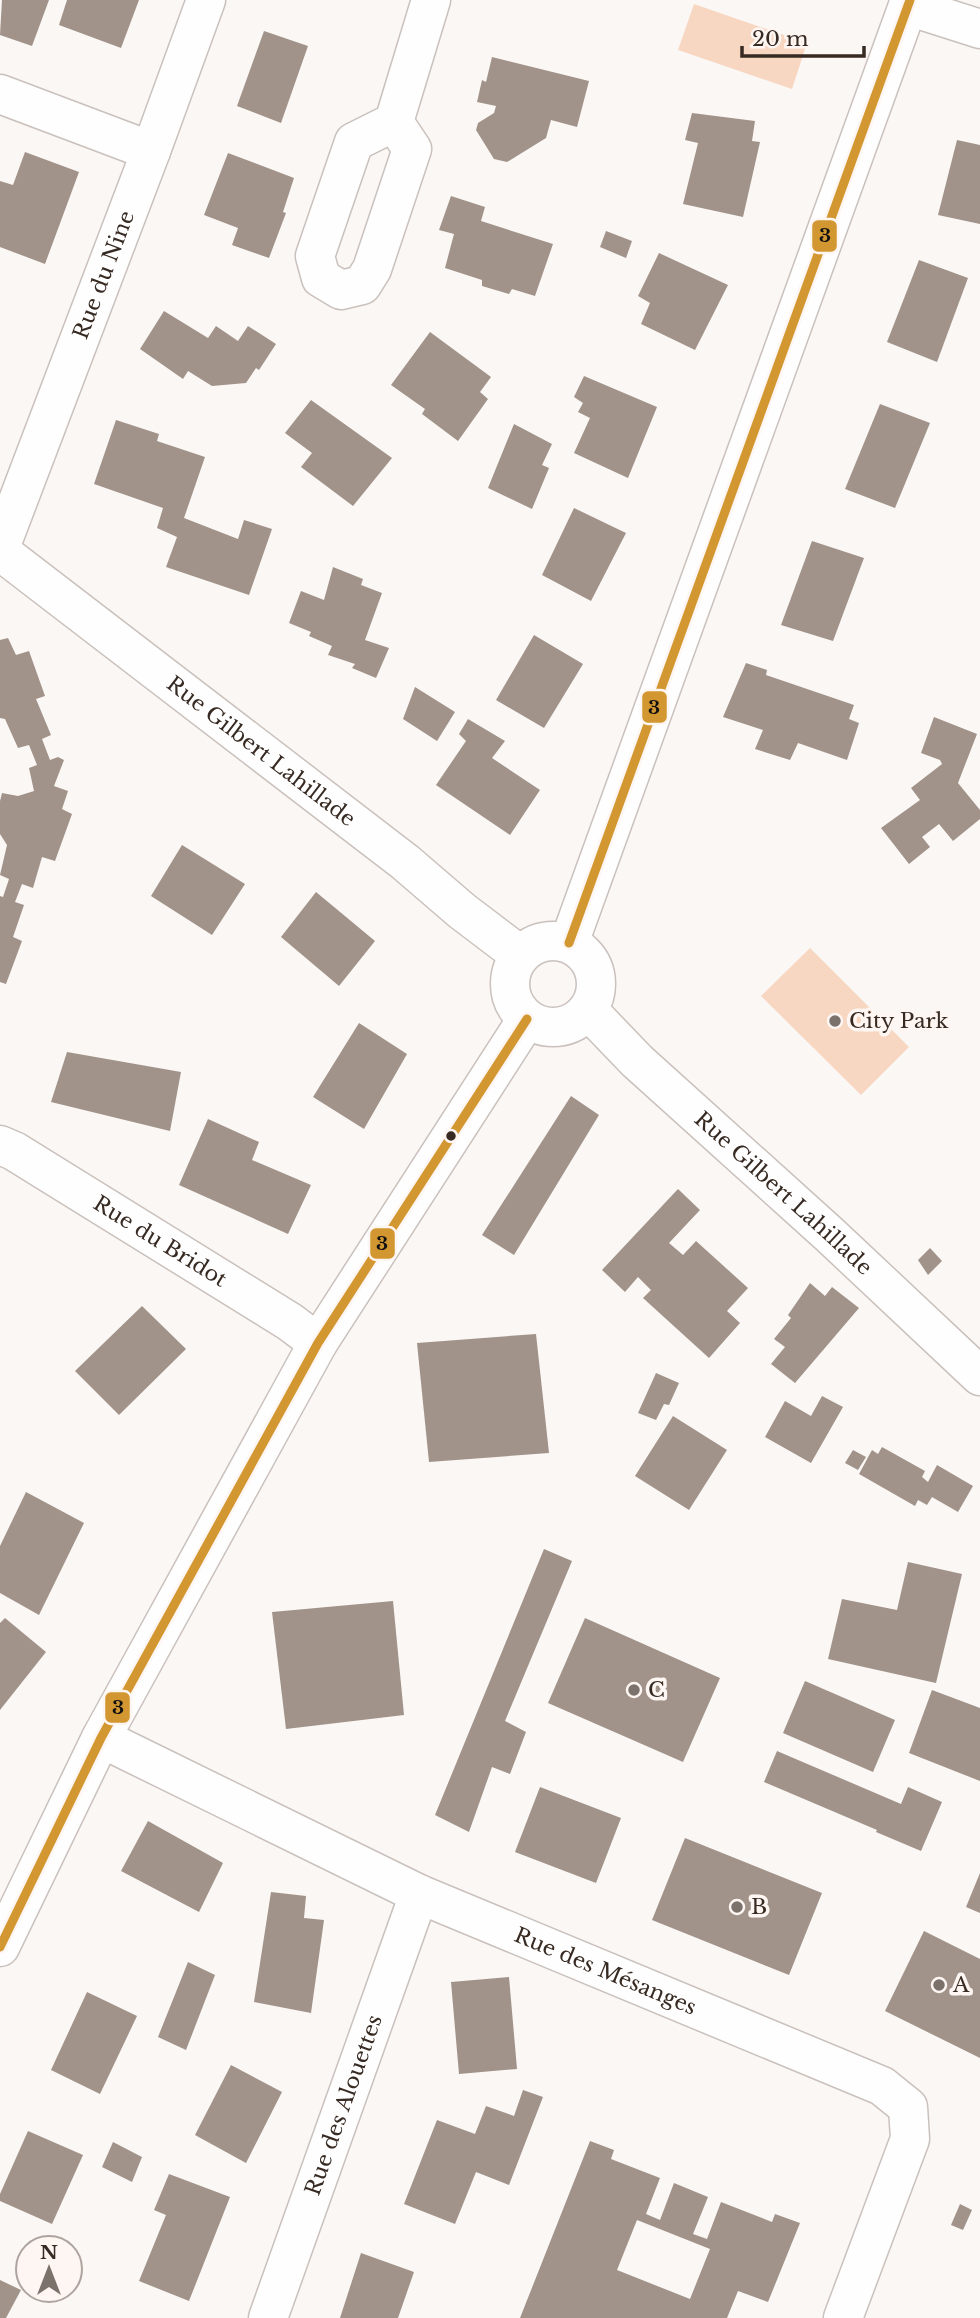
<svg xmlns="http://www.w3.org/2000/svg" width="980" height="2318" viewBox="0 0 980 2318" font-family="'Libre Baskerville',serif">
	<style>
		.green { fill: #f8d7c2 }
		.building { fill: #a19389; fill-rule: evenodd }
		.lines { fill: none; stroke-linecap: round; stroke-linejoin: round }
		.street-casing { stroke: #cac1bc; stroke-width: 41 }
		.street { stroke: #fefefe; stroke-width: 38 }
		.bus-1-casing { stroke: #fef6f2; stroke-width: 14 }
		.bus-1 { stroke: #d29730; stroke-width: 9 }
		.poi-dot { fill: #7c726c; stroke: #fef6f2; stroke-width: 2.5 }
		.bus-dot { fill: #372a22; stroke: #fef6f2; stroke-width: 2.5 }
		.labels { text-anchor: middle; stroke-width: 7; stroke-linejoin: round; paint-order: stroke }
		.street-label { font-size: 21px; fill: #372a22; stroke: #fef6f2 }
		.poi-label { font-size: 21px; fill: #372a22; stroke: #fef6f2; text-anchor: start }
		.line-badge { stroke: #fef6f2; stroke-width: 2.5 }
		.pale-badge-label { font-size: 19px; text-anchor: middle; font-weight: bold; fill: #111 }
	</style>
	<rect width="100%" height="100%" fill="#fbf7f5"/>
	<g class="green">
		<path d="M694,4L807,43L792,89L678,50Z"/>
		<path d="M810,948L909,1047L861,1095L761,996Z"/>
	</g>
	<g class="building">
		<path d="M2,0H49L32,46L0,35Z"/>
		<path d="M67,0H139L121,48L59,25Z"/>
		<path d="M264,31L308,46L281,123L237,106Z"/>
		<path d="M492,57L589,81L577,127L551,120L546,138L507,162L494,159L476,130L478,123L494,113L496,106L477,102L482,80L486,82Z"/>
		<path d="M692,113L755,121L752,141L760,142L743,217L683,204L698,143L685,140Z"/>
		<path d="M957,140L980,145V224L938,215Z"/>
		<path d="M25,152L79,172L45,264L0,247V181L13,185Z"/>
		<path d="M228,153L294,178L283,212L286,213L269,258L232,245L238,228L204,215Z"/>
		<path d="M451,196L485,207L481,221L553,244L535,296L512,289L509,294L482,286V280L445,268L454,234L439,230Z"/>
		<path d="M606,231L632,241L626,258L600,247Z"/>
		<path d="M659,253L728,285L695,350L641,324L650,303L638,296Z"/>
		<path d="M919,260L968,278L937,362L887,342Z"/>
		<path d="M164,311L208,338L216,326L238,341L248,326L276,344L259,370L256,368L246,383L212,386L188,371L183,379L140,349Z"/>
		<path d="M430,332L491,377L480,392L488,399L458,441L422,414L425,409L391,385Z"/>
		<path d="M584,376L657,407L628,478L574,453L590,418L578,412L583,403L574,397Z"/>
		<path d="M311,400L392,458L353,506L301,467L312,453L285,433Z"/>
		<path d="M880,404L930,423L895,508L845,489Z"/>
		<path d="M116,420L159,434L157,441L205,457L184,518L238,539L244,520L272,529L249,595L166,567L177,537L157,528L163,508L94,484Z"/>
		<path d="M514,424L552,444L542,465L549,468L532,509L488,488Z"/>
		<path d="M574,508L626,533L591,601L542,575Z"/>
		<path d="M812,541L864,558L833,641L781,625Z"/>
		<path d="M333,567L363,579L361,585L382,593L365,640L389,648L376,678L352,668L355,664L328,655L332,646L309,636L311,632L289,623L301,591L324,600Z"/>
		<path d="M534,635L583,664L544,728L496,700Z"/>
		<path d="M8,638L16,655L29,651L45,696L36,699L51,735L42,739L50,760L58,757L64,760L54,786L68,791L62,809L72,814L55,861L42,857L33,888L22,884L15,902L24,905L13,937L22,941L6,984L0,982V896L3,897L9,879L0,875L7,845L0,834V801L2,793L18,796L34,791L29,768L37,765L29,745L18,748L5,719L0,718V640Z"/>
		<path d="M746,663L767,670L766,675L854,705L849,719L859,723L847,760L798,743L790,760L755,749L763,730L723,717Z"/>
		<path d="M415,687L455,712L437,741L403,719Z"/>
		<path d="M934,717L977,734L958,783L980,810V819L953,841L939,824L922,837L930,847L909,864L881,828L920,800L911,788L942,764L940,760L921,753Z"/>
		<path d="M468,719L505,741L492,758L540,790L510,835L436,785L466,741L459,734Z"/>
		<path d="M182,845L245,884L212,935L151,896Z"/>
		<path d="M316,892L375,941L339,986L281,937Z"/>
		<path d="M359,1023L407,1054L364,1129L313,1097Z"/>
		<path d="M67,1052L181,1072L170,1131L51,1102Z"/>
		<path d="M571,1096L599,1115L514,1255L482,1235Z"/>
		<path d="M208,1119L259,1142L252,1160L311,1185L288,1234L179,1185Z"/>
		<path d="M678,1189L700,1210L669,1243L683,1255L696,1241L748,1288L727,1311L740,1323L709,1358L643,1298L651,1290L638,1277L625,1292L602,1270Z"/>
		<path d="M930,1248L942,1261L928,1275L918,1260Z"/>
		<path d="M810,1283L825,1296L832,1287L859,1308L795,1383L771,1364L785,1347L774,1339L791,1318L788,1315Z"/>
		<path d="M142,1306L186,1349L119,1415L75,1371Z"/>
		<path d="M536,1334L549,1453L429,1462L417,1343Z"/>
		<path d="M656,1373L679,1383L669,1405L664,1404L656,1420L638,1413Z"/>
		<path d="M822,1396L843,1407L811,1463L765,1437L785,1401L811,1416Z"/>
		<path d="M673,1416L727,1450L689,1510L635,1476Z"/>
		<path d="M882,1447L925,1471L922,1477L928,1482L937,1465L973,1486L958,1512L932,1497L927,1505L918,1500L915,1506L859,1474L872,1450L878,1454Z"/>
		<path d="M853,1450L866,1457L858,1470L845,1463Z"/>
		<path d="M26,1492L84,1523L39,1615L0,1593V1546Z"/>
		<path d="M544,1549L572,1561L505,1721L526,1732L510,1774L492,1767L469,1832L435,1815Z"/>
		<path d="M908,1562L962,1574L936,1683L828,1659L842,1599L897,1610Z"/>
		<path d="M393,1601L404,1715L286,1729L272,1612Z"/>
		<path d="M5,1618L46,1652L0,1710V1623Z"/>
		<path d="M585,1618L720,1678L683,1762L548,1703Z"/>
		<path d="M805,1681L895,1720L873,1772L783,1733Z"/>
		<path d="M932,1690L980,1708V1781L909,1753Z"/>
		<path d="M777,1751L901,1804L908,1787L942,1802L921,1851L876,1832L877,1830L764,1782Z"/>
		<path d="M540,1787L621,1818L596,1883L515,1852Z"/>
		<path d="M148,1821L223,1863L199,1912L121,1871Z"/>
		<path d="M685,1838L822,1893L789,1975L652,1920Z"/>
		<path d="M980,1873V1913L966,1907Z"/>
		<path d="M271,1892L306,1896L304,1918L324,1920L311,2013L254,2002Z"/>
		<path d="M924,1931L980,1959V2058L885,2011Z"/>
		<path d="M188,1962L215,1975L186,2050L158,2037Z"/>
		<path d="M509,1977L517,2069L459,2074L451,1982Z"/>
		<path d="M87,1992L137,2016L100,2094L51,2070Z"/>
		<path d="M231,2065L282,2092L246,2163L195,2135Z"/>
		<path d="M523,2090L543,2097L509,2185L476,2172L455,2224L404,2204L437,2120L475,2134L486,2106L514,2116Z"/>
		<path d="M28,2131L83,2155L52,2224L0,2201V2194Z"/>
		<path d="M590,2141L614,2150L611,2159L660,2178L646,2214L660,2220L674,2183L708,2197L693,2234L707,2239L721,2202L772,2222L775,2214L800,2223L768,2302L738,2291L727,2318H520ZM637,2220L710,2249L690,2299L617,2270Z"/>
		<path d="M113,2142L142,2157L132,2182L102,2167Z"/>
		<path d="M169,2174L230,2197L189,2301L139,2281L166,2215L154,2210Z"/>
		<path d="M960,2204L972,2210L963,2230L951,2225Z"/>
		<path d="M361,2253L414,2272L398,2318H340Z"/>
		<path d="M0,2280L21,2290L6,2318H0Z"/>
	</g>
	<g class="lines">
		<g class="street-casing">
			<g id="street">
				<path d="M908,6L980,29"/>
				<path d="M0,94L151,151"/>
				<path d="M394,122L412,149L372,269L362,285L341,290L321,278L315,256L354,142L394,122L431,0"/>
				<path id="s1" d="M0,548L151,151L206,0"/>
				<path id="s2" d="M0,551L405,862L462,911L520,955"/>
				<circle cx="553" cy="984" r="43"/>
				<path d="M569,943L910,0"/>
				<path id="s3" d="M588,1010L637,1061L830,1235L980,1376"/>
				<path id="s4" d="M0,1145L14,1151L290,1322L318,1343"/>
				<path id="s5" d="M101,1738L419,1894L882,2086L908,2107L910,2139L843,2318"/>
				<path d="M0,1947L101,1738L318,1343L527,1019"/>
				<path id="s6" d="M268,2318L419,1894"/>
			</g>
		</g>
		<use href="#street" class="street"/>
		<g class="bus-1-casing">
			<g id="bus-1">
				<path d="M569,943L910,0"/>
				<path d="M0,1947L101,1738L318,1343L527,1019"/>
			</g>
		</g>
		<use href="#bus-1" class="bus-1"/>
	</g>
	<g class="poi-dot">
		<circle cx="835" cy="1021" r="7"/>
		<circle cx="634" cy="1690" r="7"/>
		<circle cx="737" cy="1907" r="7"/>
		<circle cx="939" cy="1985" r="7"/>
	</g>
	<circle class="bus-dot" cx="451" cy="1136" r="6"/>
	<g class="labels">
		<g class="street-label">
			<text dy="7" stroke="none"><textPath href="#s1" startOffset="292">Rue du Nine</textPath></text>
			<text dy="7" stroke="none"><textPath href="#s2" startOffset="329">Rue Gilbert Lahillade</textPath></text>
			<text dy="7" stroke="none"><textPath href="#s3" startOffset="268">Rue Gilbert Lahillade</textPath></text>
			<text dy="7" stroke="none"><textPath href="#s4" startOffset="187">Rue du Bridot</textPath></text>
			<text dy="7" stroke="none"><textPath href="#s5" startOffset="556">Rue des Mésanges</textPath></text>
			<text dy="7" stroke="none"><textPath href="#s6" startOffset="226">Rue des Alouettes</textPath></text>
		</g>
		<g class="poi-label">
			<text x="849" y="1028">City Park</text>
			<text x="648" y="1697">C</text>
			<text x="751" y="1914">B</text>
			<text x="953" y="1992">A</text>
		</g>
	</g>
	<g class="line-badge">
		<rect x="811" y="219" width="27" height="34" rx="7" fill="#d29730"/>
		<rect x="641" y="690" width="27" height="34" rx="7" fill="#d29730"/>
		<rect x="369" y="1227" width="27" height="33" rx="7" fill="#d29730"/>
		<rect x="104" y="1691" width="27" height="33" rx="7" fill="#d29730"/>
	</g>
	<g class="pale-badge-label">
		<text x="825" y="242">3</text>
		<text x="654" y="714">3</text>
		<text x="382" y="1250">3</text>
		<text x="118" y="1714">3</text>
	</g>
	<g transform="translate(49 2269)"><circle r="33" fill="#fef6f2" stroke="#aea49f" stroke-width="2"/>
	<path d="M0-5L12 26L0 18L-12 26Z" fill="#7c726c"/>
	<text y="-10" font-size="19" font-weight="bold" text-anchor="middle" fill="#372a22">N</text>
	</g>
	<path d="M742 46v10h122v-10" fill="none" stroke="#372a22" stroke-width="3.5"/>
	<text x="752" y="46" font-size="21" fill="#372a22" stroke="#fef6f2" stroke-width="5" paint-order="stroke">20 m</text>
</svg>
